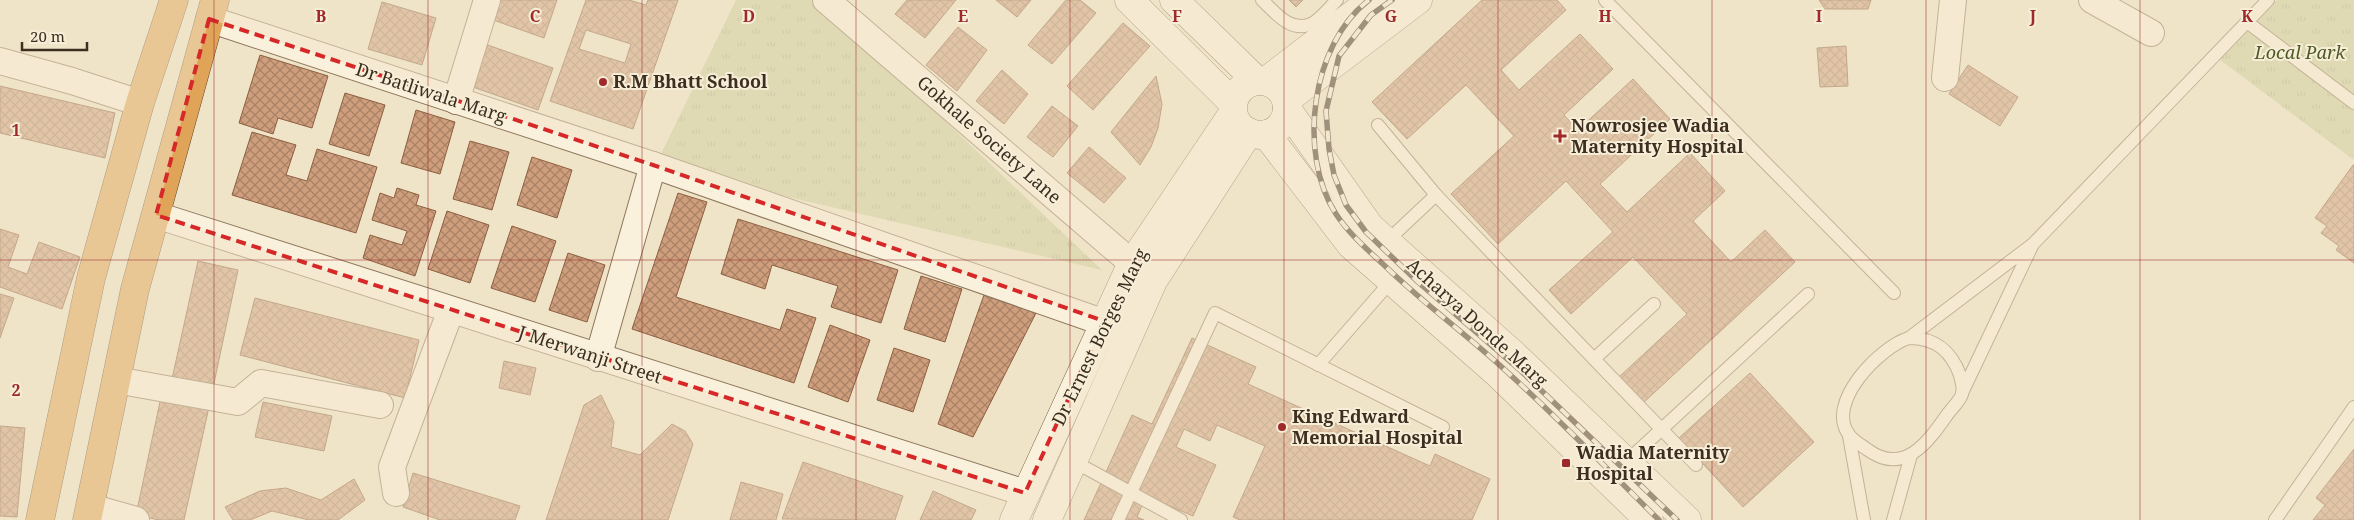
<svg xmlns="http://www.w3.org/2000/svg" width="2354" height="520" viewBox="0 0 2354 520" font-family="'Noto Serif',serif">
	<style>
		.grass { fill: url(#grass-tufts) }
		.building { fill: url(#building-cross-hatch); stroke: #8d5f41; fill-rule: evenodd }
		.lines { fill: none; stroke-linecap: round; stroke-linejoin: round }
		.lane-casing { stroke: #8d765c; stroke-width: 14 }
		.street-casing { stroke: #8d765c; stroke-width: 28 }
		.secondary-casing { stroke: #6f573f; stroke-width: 29 }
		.highway-casing { stroke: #5b4430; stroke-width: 29 }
		.lane { stroke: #faf1dc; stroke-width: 12 }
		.street { stroke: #faf1dc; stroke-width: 26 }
		.secondary { stroke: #faf1dc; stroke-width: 28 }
		.highway { stroke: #e0a458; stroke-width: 28 }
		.rail-casing { stroke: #3d2e20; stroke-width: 5.5 }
		.rail { stroke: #f7eed8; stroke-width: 4; stroke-dasharray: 11; stroke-linecap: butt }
		.marked { fill: none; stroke: #d62828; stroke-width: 4; stroke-dasharray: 10 6; stroke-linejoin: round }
		.grid { fill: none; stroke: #9e2a2b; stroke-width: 1; stroke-opacity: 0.55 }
		.poi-dot { fill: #9e2a2b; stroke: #f7eed8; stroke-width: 2 }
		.labels { text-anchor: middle; stroke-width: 4; stroke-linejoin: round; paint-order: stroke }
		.park-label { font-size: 18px; font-style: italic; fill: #4d5a26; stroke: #f7eed8 }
		.poi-label { font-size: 18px; font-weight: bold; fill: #3d2e20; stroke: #f7eed8; text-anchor: start }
		.street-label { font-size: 18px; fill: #3d2e20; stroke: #f7eed8 }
		.grid-label { font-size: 16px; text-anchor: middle; font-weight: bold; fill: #9e2a2b; stroke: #f7eed8; stroke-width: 4; stroke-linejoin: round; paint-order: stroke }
	</style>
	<defs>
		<pattern id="grass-tufts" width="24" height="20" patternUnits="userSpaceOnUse" patternTransform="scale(1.25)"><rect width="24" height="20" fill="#c9cf9b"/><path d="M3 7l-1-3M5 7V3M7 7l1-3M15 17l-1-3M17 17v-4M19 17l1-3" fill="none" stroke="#aeb285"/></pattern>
		<pattern id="building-cross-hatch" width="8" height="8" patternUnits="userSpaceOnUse" patternTransform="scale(1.25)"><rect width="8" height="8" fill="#cf9f7d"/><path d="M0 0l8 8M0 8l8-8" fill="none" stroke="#a98266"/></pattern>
	</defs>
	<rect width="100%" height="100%" fill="#f0e4c8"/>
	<g class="grass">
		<path d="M736,0H818L1102,270L655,166Z"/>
		<path d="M2277,0H2354V160L2216,57Z"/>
	</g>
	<g class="building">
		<path d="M488,0H557L544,38L482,16Z"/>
		<path d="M586,0H629L646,5L648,0H678L633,129L550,101ZM586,30L631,44L625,63L579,49Z"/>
		<path d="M907,0H956L925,38L895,14Z"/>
		<path d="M996,0H1031L1017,17Z"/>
		<path d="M1066,0H1080L1096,13L1052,64L1028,45Z"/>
		<path d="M1289,0H1303L1296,7Z"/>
		<path d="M1482,0H1557L1566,10L1501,70L1519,90L1580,34L1613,69L1564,115L1578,130L1633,79L1670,119L1600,184L1627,212L1690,153L1725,191L1693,221L1731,262L1765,230L1795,262L1642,404L1618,378L1687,314L1633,257L1571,314L1549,290L1613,232L1566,181L1498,244L1451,194L1514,136L1466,85L1407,139L1372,102Z"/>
		<path d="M1819,0H1871L1868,9H1825Z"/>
		<path d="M382,2L436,18L422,65L368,49Z"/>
		<path d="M1123,23L1150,46L1093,110L1067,86Z"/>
		<path d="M958,27L987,50L957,91L926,65Z"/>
		<path d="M485,44L553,68L538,110L470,86Z"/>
		<path d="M1846,46L1848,86L1820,87L1817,48Z"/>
		<path d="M260,55L328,76L312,128L278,118L273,134L239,123Z"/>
		<path d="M1968,65L2018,97L2000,126L1949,94Z"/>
		<path d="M1002,70L1028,94L1004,124L976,101Z"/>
		<path d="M1156,76L1162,104L1158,128L1151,147L1140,165L1111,132Z"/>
		<path d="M0,86L115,113L105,158L0,133Z"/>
		<path d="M345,93L385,105L369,156L329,144Z"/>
		<path d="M1052,106L1078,126L1053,157L1027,137Z"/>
		<path d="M416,110L455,122L440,174L401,163Z"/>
		<path d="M252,132L296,145L286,175L307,181L317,149L377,167L356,233L232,195Z"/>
		<path d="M470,141L509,152L492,210L453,199Z"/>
		<path d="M1089,147L1126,178L1104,203L1067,173Z"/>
		<path d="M532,157L572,170L557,218L517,205Z"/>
		<path d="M2353,165H2354V263L2336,250L2339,246L2321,233L2327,226L2315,218Z"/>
		<path d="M397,188L419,195L416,205L436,211L415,276L363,258L370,235L402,245L407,231L372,220L380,193L394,198Z"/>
		<path d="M678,193L707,202L676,297L780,330L787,309L816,318L794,383L632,329Z"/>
		<path d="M447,211L489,225L470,283L428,269Z"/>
		<path d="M738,219L898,270L881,323L831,307L838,286L772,265L765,289L721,274Z"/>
		<path d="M512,226L556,241L535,302L491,288Z"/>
		<path d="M0,229L19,235L8,267L27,274L39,242L80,257L62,309L0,287Z"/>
		<path d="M568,253L605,265L587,322L549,310Z"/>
		<path d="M198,261L238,270L213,388L172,379Z"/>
		<path d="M921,276L962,289L945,342L904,329Z"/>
		<path d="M0,294L14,298L0,338Z"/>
		<path d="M984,295L1036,313L973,437L938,424Z"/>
		<path d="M255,298L419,340L405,398L240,355Z"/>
		<path d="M830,325L870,340L848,402L808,387Z"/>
		<path d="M1192,338L1256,367L1248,384L1430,466L1435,454L1490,479L1472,520H1240L1233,517L1265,446L1217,425L1210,441L1184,429L1176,447L1216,465L1193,516L1146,496L1137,517L1144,520H1084L1132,415L1152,424Z"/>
		<path d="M894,348L930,360L913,412L877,400Z"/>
		<path d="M504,361L536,368L530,395L499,388Z"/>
		<path d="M1750,373L1814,442L1743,507L1679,438Z"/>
		<path d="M601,395L614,422L611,447L640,455L672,424L685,431L693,444L668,520H546L584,405Z"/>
		<path d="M161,397L209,407L184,520H159L136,515Z"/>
		<path d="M263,402L332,416L324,451L255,437Z"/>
		<path d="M0,426L25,428L17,517L0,516Z"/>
		<path d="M2354,449V520H2313L2325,505L2316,498Z"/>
		<path d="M803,462L903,496L895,520L782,519Z"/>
		<path d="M413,473L520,506L515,520H440L403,507Z"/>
		<path d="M354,479L365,500L338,520H309L272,511L250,520H233L225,507L260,491L286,488L321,500Z"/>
		<path d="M741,482L783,494L776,520H730Z"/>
		<path d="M933,491L976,510L971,520H920Z"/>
	</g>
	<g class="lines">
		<g class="lane-casing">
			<g id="lane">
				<path d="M1262,0C1275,12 1290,33 1311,24C1320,20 1330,7 1337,0"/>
				<path d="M1605,0L1894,293"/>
				<path d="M2247,22L2354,103"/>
				<path d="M1378,125L1436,195"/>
				<path d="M1386,242L1436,195L1696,465"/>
				<path d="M1909,338L2033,244L2268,0"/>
				<path d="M1909,338C1936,338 1951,351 1960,375C1961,380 1964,389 1962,394C1960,401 1951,409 1947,415C1928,442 1904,476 1868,450C1863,446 1855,442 1850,436C1823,404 1881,346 1909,338Z"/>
				<path d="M1594,359L1654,304"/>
				<path d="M1318,365L1392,280"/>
				<path d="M1962,393L2032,246"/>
				<path d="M1849,436L1864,520"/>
				<path d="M1073,461L1181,520"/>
				<path d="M1626,462L1808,294"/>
				<path d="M1118,520L1215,313L1443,427"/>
				<path d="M1893,520L1911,455"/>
				<path d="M2275,520L2354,407"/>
			</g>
		</g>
		<g class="street-casing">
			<g id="street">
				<path d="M826,0L1148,277"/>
				<path d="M2092,0L2151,33"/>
				<path d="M209,19L653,165L1125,330"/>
				<path d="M0,61L72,81L140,103"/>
				<path d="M1945,78L1953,0"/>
				<path d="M456,101L487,0"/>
				<path d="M156,215L1025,493"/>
				<path d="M598,358L653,165"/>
				<path d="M116,380L238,402L261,383L380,405"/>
				<path d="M396,493L392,467L451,310"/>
				<path d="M90,507L136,520"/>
			</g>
		</g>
		<g class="secondary-casing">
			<g id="secondary">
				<path d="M1129,0L1233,103"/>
				<path d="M1174,0L1257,81"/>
				<circle cx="1260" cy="108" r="27"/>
				<path d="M1266,81L1372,0"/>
				<path d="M1286,100L1418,0"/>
				<path d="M1287,109L1370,227L1513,354L1687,520"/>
				<path d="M1266,134L1351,245L1496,372L1649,520"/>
				<path d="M1014,520L1132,263L1233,113"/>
				<path d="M1047,520L1153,281L1249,132"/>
			</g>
		</g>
		<g class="highway-casing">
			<g id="highway">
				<path d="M40,520L91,278L140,103L174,0"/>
				<path d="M87,520L135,289L215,0"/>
			</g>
		</g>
		<use href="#lane" class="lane"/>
		<use href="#street" class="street"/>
		<use href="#secondary" class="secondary"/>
		<use href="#highway" class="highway"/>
		<g class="rail-casing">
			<g id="rail">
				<path d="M1369,0C1311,44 1297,154 1336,214C1349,234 1368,250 1385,266C1423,303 1466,334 1505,370C1558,418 1608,470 1659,520"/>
				<path d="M1392,0L1371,15L1339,56L1326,111L1329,149L1334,175L1346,205L1366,232L1418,282L1521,371L1677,520"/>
			</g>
		</g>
		<use href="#rail" class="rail"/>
	</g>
	<path d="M0 0H2354V520H0ZM209,19L653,165L1104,321L1025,493L156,215Z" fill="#f0e4c8" fill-opacity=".55" fill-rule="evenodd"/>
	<path class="marked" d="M209,19L653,165L1104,321L1025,493L156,215Z"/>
	<path class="grid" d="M214,0V520M428,0V520M642,0V520M856,0V520M1070,0V520M1284,0V520M1498,0V520M1712,0V520M1926,0V520M2140,0V520M0,260H2354"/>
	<g class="poi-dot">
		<circle cx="603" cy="82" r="5"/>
		<path d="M1557.5 128.5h5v5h5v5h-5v5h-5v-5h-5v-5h5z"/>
		<circle cx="1282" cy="427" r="5"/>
		<rect x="1561" y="458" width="10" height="10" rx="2.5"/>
	</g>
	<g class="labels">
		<g class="park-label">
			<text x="2300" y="59">Local Park</text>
		</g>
		<g class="poi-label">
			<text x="613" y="88">R.M Bhatt School</text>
			<text x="1571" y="132">Nowrosjee Wadia<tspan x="1571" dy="21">Maternity Hospital</tspan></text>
			<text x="1292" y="423">King Edward<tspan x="1292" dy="21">Memorial Hospital</tspan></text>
			<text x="1576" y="459">Wadia Maternity<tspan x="1576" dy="21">Hospital</tspan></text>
		</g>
		<g class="street-label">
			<text transform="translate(431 93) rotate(18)" y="6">Dr Batliwala Marg</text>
			<text transform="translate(989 140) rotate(41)" y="6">Gokhale Society Lane</text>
			<text transform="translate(1477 323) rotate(42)" y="6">Acharya Donde Marg</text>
			<text transform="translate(1100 337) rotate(-64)" y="6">Dr Ernest Borges Marg</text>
			<text transform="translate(590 355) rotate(18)" y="6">J Merwanji Street</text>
		</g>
	</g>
	<g class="grid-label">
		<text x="321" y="22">B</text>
		<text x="535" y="22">C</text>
		<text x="749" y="22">D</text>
		<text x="963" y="22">E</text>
		<text x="1177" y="22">F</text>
		<text x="1391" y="22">G</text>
		<text x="1605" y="22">H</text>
		<text x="1819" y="22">I</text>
		<text x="2033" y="22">J</text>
		<text x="2247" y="22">K</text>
		<text x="16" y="136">1</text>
		<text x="16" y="396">2</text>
	</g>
	<path d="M22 42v8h65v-8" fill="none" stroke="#3d2e20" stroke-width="2.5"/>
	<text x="30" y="42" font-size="15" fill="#3d2e20" stroke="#f7eed8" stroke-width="4" paint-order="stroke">20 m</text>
</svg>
